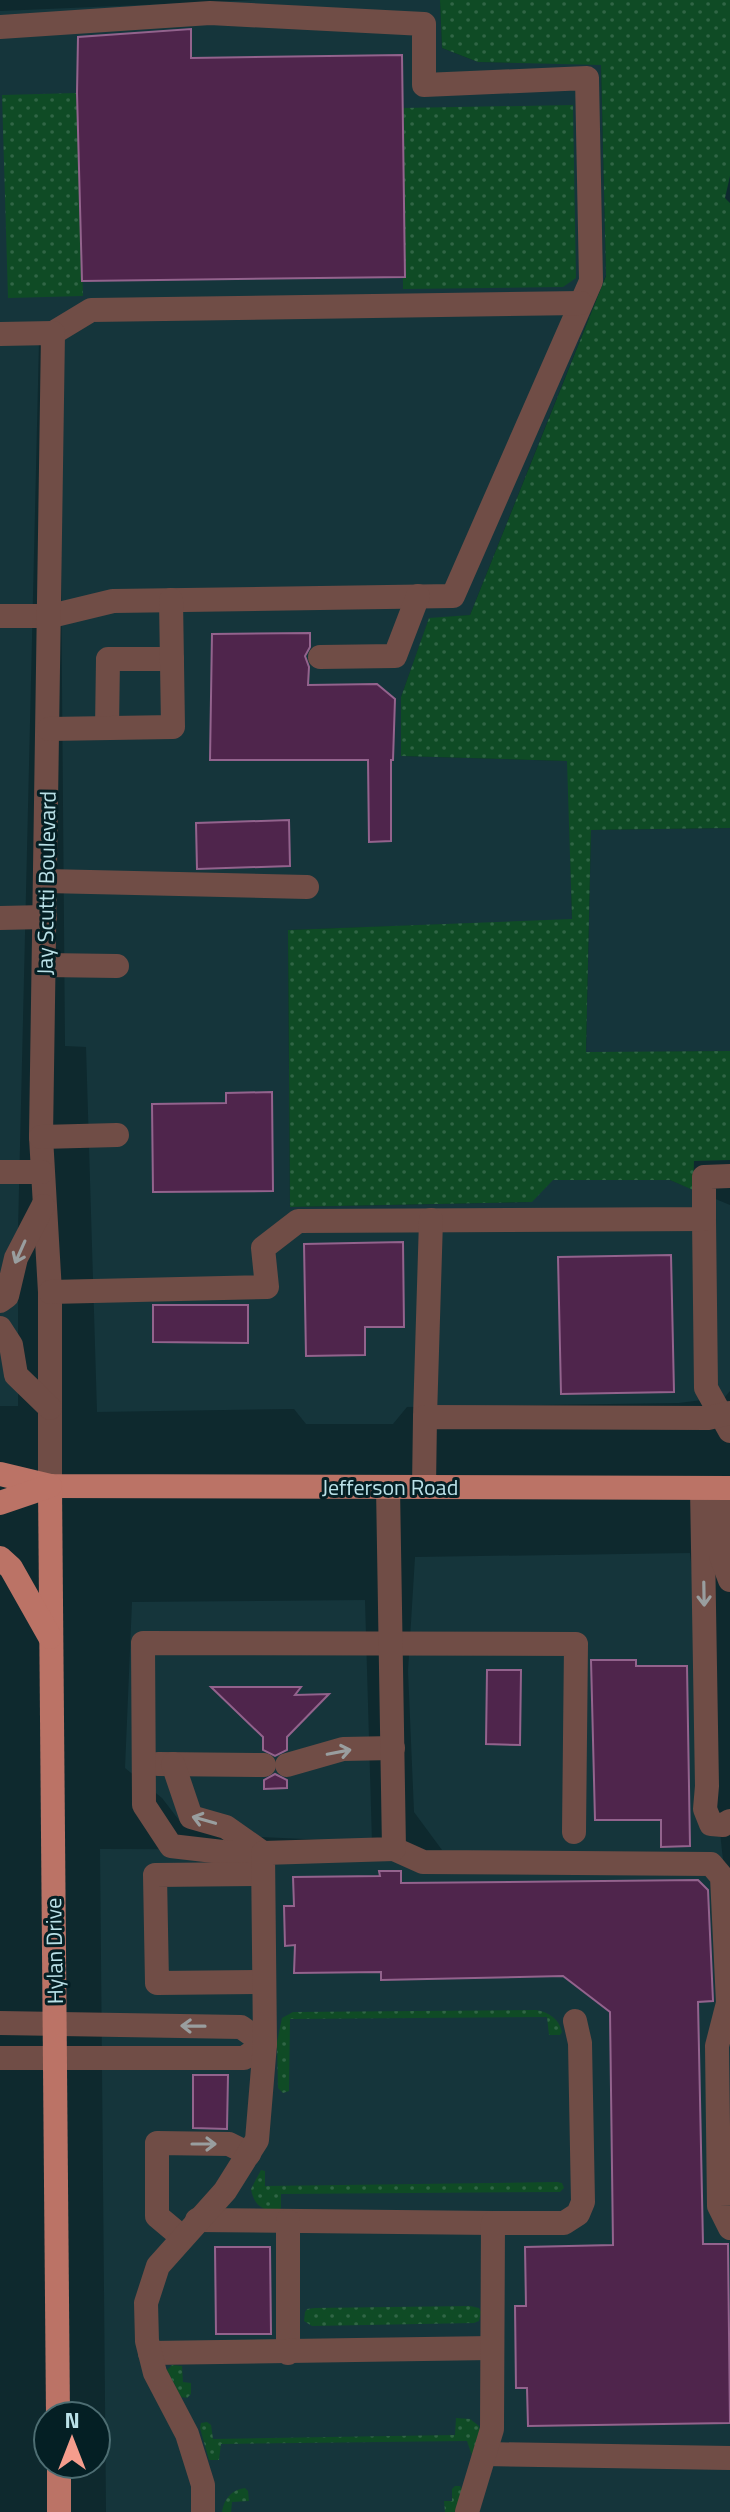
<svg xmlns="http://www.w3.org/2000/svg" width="730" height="2512" viewBox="0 0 730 2512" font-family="'Titillium Web',sans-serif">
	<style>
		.built { fill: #15353b }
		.grass { fill: url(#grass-dots) }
		.building { fill: #4f254c; stroke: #93638d; stroke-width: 2 }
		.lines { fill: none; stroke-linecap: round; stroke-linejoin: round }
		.minor { stroke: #704d46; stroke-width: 24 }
		.major { stroke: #bb7366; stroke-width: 24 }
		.oneway { stroke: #999e9f }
		.labels { text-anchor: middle; stroke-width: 6; stroke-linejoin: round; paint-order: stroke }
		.street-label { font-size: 22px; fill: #bae1e8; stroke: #041f24 }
	</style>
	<defs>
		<pattern id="grass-dots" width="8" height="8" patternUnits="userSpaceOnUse" patternTransform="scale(2)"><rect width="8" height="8" fill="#0f4b25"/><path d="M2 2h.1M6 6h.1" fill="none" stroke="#306545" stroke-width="1.8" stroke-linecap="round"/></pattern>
	</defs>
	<rect width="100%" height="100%" fill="#0e292e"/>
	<g class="built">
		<path d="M256,0H440L442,48L478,62L601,64L606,275L470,615L429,619L401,697L402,756L568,761L572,920L288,930L290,1207L531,1202L552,1180H670L730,1205V1391L725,1397L679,1403L407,1407L393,1424H306L294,1409L97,1412L86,1047L65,1046L59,326L0,327V11Z"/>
		<path d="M39,342L18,1231V1406H0V343Z"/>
		<path d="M730,828V1051L586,1053L591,830Z"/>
		<path d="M690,1553L730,1925V2512H106L100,1849L442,1850L414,1812L408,1671L415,1557Z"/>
		<path d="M365,1600L372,1842L216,1835L182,1824L162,1798L125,1768L132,1602Z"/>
	</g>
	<g class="grass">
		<path d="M440,0H730V176L725,198L730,203V828L591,830L586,1052L730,1051V1160L694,1161L693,1190L670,1180H553L532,1202L290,1207L288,930L572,919L567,761L401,756V697L429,618L470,615L606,276L601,65L478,62L442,48Z"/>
		<path d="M77,93L83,296L8,298L2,95Z"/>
		<path d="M573,105L576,278L563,287L403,289L402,108Z"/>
		<path d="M536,2010C549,2012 559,2019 562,2032L560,2035H549L547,2017L290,2019L289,2091L283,2093L278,2088L277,2042L282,2018L293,2012Z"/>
		<path d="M261,2170L265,2171V2186L557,2182L562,2183L564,2188L560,2192L281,2194V2208L278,2211C262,2211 254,2205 251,2189Z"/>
		<path d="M470,2306L479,2308L481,2312L479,2321L474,2323L312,2326L304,2321L305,2312L307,2309L315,2308Z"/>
		<path d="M172,2365L182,2366L183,2382L191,2383V2394L187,2398L181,2397L167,2370Z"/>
		<path d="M456,2418L470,2419L479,2426L481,2436L472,2456L467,2441L221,2444L219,2460H209L200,2428L201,2423L207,2422L211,2425L213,2439L455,2435Z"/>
		<path d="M455,2486H460L463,2491L456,2512H445L444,2501H452V2489Z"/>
		<path d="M245,2488L248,2491L249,2501L232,2502L231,2512H222C224,2499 231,2490 245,2488Z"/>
	</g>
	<g class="building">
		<path d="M191,29V58L402,55L405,277L82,281L77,93L78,37Z"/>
		<path d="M310,633V647L305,656L309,667L308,685L377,684L395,699L393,760H391V841L369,842L368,760H210L212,634Z"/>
		<path d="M289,820L290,866L197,869L196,823Z"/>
		<path d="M272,1092L273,1191L153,1192L152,1104L226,1103V1093Z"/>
		<path d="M403,1242L404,1327H365V1355L306,1356L304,1244Z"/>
		<path d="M671,1255L674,1392L561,1394L558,1257Z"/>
		<path d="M153,1305H248V1343L153,1342Z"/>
		<path d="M591,1660H636V1666H687L690,1846L661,1847V1820H595Z"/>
		<path d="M487,1670H521L520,1745L486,1744Z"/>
		<path d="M211,1687H301L295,1695L329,1694L287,1737V1750L275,1756L263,1750V1737Z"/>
		<path d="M275,1774L287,1780V1788L264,1789V1780Z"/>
		<path d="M379,1871H401V1883L698,1880L708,1890L713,2001L698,2002L703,2244H728L730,2423L528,2426L527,2388H516L515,2306H526L525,2247L613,2245L610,2012L563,1976L381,1980V1972L294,1973L295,1945L285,1946L284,1906H294L293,1877L380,1876Z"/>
		<path d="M193,2075H228L227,2129L193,2128Z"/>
		<path d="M215,2247H270L271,2334H216Z"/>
	</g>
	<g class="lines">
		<g class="minor">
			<path d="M0,27L210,13L424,24V85L587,78L591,281L453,596L113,601L51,616H0"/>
			<path d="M53,333L91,310L581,303"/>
			<path d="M0,334L53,333L41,1137L50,1292V1486"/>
			<path d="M320,657L395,656L418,596"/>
			<path d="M107,728L108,659H172"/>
			<path d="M49,729L173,727L171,600"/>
			<path d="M46,881L307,887"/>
			<path d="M0,918L45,917"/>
			<path d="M45,965L117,966"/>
			<path d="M41,1137L117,1135"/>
			<path d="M0,1172H42"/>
			<path d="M704,1219L706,1388L730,1431"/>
			<path d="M50,1292L267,1287L263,1248L298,1221L704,1219V1177L730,1176"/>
			<path d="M0,1301L7,1296L16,1258L43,1206"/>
			<path d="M0,1328L11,1345L16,1375L50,1408"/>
			<path d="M425,1417L431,1220"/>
			<path d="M424,1487L425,1417L708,1418L730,1413"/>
			<path d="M702,1488L707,1786L705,1809L711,1824L723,1825L730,1821"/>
			<path d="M721,1488V1556L730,1580"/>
			<path d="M158,1764L264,1765"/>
			<path d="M173,1764L191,1817L226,1827L263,1853"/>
			<path d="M287,1765L343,1749L393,1748"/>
			<path d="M394,1849L423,1862L711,1864L722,1877L728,2003L717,2046L719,2206L730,2228"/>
			<path d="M263,1853H231L171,1846L144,1805L143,1643L576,1644L574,1832"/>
			<path d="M263,1874L155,1875L157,1983L264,1982"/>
			<path d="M0,2023L241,2027L265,2044L244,2058H0"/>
			<path d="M197,2220L493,2223"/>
			<path d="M288,2221V2353"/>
			<path d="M182,2237L157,2216V2143L229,2144L249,2154"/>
			<path d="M150,2353L492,2348"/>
			<path d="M485,2454L730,2458"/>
			<path d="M203,2512V2485L187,2434L155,2373L147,2341L146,2303L158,2266L225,2191L257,2140L265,2044L263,1853L394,1849L388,1487"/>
			<path d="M467,2512L492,2429L493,2223H564L578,2214L583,2202L580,2043L575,2021"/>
		</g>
		<g class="major">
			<path d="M0,1474L50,1486L730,1488"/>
			<path d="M50,1486L58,2416"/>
			<path d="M0,1503L50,1486"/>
			<path d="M0,1558L11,1568L50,1637"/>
			<path d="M59,2464V2512"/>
		</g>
	</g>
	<defs><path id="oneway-shaft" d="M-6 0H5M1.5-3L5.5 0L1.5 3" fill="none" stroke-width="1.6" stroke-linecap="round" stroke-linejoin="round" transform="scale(2)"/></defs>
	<g class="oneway">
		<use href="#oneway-shaft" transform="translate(20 1252) rotate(114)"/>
		<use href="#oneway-shaft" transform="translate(704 1594) rotate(89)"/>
		<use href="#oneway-shaft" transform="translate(339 1752) rotate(-11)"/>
		<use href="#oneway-shaft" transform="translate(204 1820) rotate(-164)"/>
		<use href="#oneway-shaft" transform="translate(193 2026) rotate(-179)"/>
		<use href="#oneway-shaft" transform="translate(204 2144)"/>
	</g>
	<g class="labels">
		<g class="street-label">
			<text transform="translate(46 883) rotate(-89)" y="8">Jay Scutti Boulevard</text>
			<text x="390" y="1495">Jefferson Road</text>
			<text transform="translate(54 1951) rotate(-91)" y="8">Hylan Drive</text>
		</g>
	</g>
	<g transform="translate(72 2440)"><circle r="38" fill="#041f24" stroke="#4d6d72" stroke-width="2"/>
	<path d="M0-6L14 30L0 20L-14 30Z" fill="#f59d8d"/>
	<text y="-12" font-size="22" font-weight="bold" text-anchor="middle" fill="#bae1e8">N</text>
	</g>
</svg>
